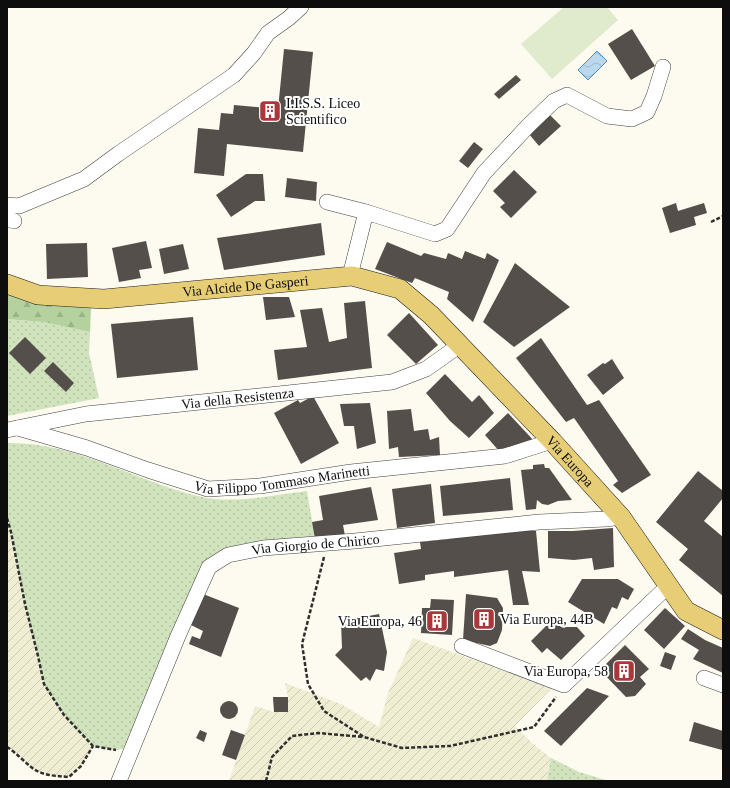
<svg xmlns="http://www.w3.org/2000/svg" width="730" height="788" viewBox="0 0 730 788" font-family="Georgia,serif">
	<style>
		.farmland { fill: url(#farmland-furrows) }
		.grass { fill: url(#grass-dots) }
		.forest { fill: url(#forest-firs) }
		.pitch { fill: #e0ebce }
		.water { fill: url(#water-waves); stroke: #4b8cbb }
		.building { fill: #544f4b }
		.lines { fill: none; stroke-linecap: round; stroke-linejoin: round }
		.minor-casing { stroke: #404040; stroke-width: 16 }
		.major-casing { stroke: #1e1e1e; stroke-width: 20 }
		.path { stroke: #2f2f2f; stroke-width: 2.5; stroke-dasharray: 4 2; stroke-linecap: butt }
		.minor { stroke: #fff; stroke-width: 15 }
		.major { stroke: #e6cd76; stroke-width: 19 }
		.labels { text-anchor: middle; stroke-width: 4; stroke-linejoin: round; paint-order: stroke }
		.poi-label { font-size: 14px; fill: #0d0d0d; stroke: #fff; text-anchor: start }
		.street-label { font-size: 14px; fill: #0d0d0d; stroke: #fff }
	</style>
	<defs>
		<pattern id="farmland-furrows" width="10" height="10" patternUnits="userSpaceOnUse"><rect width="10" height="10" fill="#f0eed2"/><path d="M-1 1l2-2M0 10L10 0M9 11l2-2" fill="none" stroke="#cdcbb3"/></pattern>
		<pattern id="grass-dots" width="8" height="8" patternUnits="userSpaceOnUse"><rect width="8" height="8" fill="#d0e3bd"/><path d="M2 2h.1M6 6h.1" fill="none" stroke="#b1c2a1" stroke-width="1.8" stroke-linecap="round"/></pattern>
		<pattern id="forest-firs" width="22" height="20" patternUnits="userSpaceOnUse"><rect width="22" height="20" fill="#b4d19e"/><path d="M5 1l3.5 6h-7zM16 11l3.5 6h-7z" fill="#9ab287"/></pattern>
		<pattern id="water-waves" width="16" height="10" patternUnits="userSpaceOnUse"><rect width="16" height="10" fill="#bad9ee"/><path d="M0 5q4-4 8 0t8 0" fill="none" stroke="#9fb9cb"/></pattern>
	</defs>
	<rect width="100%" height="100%" fill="#fdfaef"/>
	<g class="farmland">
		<path d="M7,518L11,533L25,604L38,656L44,684L64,715L93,746L81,766L69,777L53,776L36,771L15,752L7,747Z"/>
		<path d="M413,638L552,688L515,726L533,744L551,758L547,781H229L255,706L274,712H288V697L285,683L341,704L379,727L388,693Z"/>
	</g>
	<g class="grass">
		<path d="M7,319L43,322L90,332L89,353L99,398L7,416Z"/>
		<path d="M7,443C79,442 135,482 202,497C233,504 275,495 307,491L315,539L209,567L133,748L114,750L93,746L64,715L44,684L38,656L25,604L11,533L7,517Z"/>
		<path d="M551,758L579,772L609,781H547Z"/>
	</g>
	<path class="forest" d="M7,290L91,307L90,332L43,322L7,319Z"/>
	<path class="pitch" d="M564,7H607L618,20L552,79L521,44Z"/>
	<path class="water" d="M597,51L607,61L588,80L578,70Z"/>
	<g class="building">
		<path d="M632,29L655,66L631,80L608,44Z"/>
		<path d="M284,49L313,52L303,152L227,144L224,176L194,173L198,128L219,130L221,113L233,114L234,105L278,109Z"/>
		<path d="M516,75L521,80L499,99L494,94Z"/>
		<path d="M550,115L561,126L539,146L529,134Z"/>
		<path d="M474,142L483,149L468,168L459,161Z"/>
		<path d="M514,170L537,192L511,218L500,207L505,203L493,191Z"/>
		<path d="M246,174H263L265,201H255L231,217L216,195Z"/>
		<path d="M287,178L317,182L316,201L285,197Z"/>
		<path d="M676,203L678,211L704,203L707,213L694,217L696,225L670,233L662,208Z"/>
		<path d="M321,223L325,255L224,270L217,238Z"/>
		<path d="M146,241L152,268L139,270L141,278L119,282L112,248Z"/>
		<path d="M387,242L421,256L424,253L446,259L448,253L462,259L465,251L485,259L487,253L499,260L473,322L447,299L449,292L415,278L412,283L375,269Z"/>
		<path d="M87,243L88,277L47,279L46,244Z"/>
		<path d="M183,244L189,269L164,274L159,249Z"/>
		<path d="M515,263L570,307L514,347L483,322Z"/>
		<path d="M263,297H289L295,317L266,320Z"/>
		<path d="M365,301L372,368L278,380L274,350L307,347L300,310L322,308L329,342L347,338L344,303Z"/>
		<path d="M409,313L438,345L416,364L387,335Z"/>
		<path d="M193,317L198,370L117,378L111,324Z"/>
		<path d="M25,337L46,358L30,374L9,353Z"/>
		<path d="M541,338L587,405L599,400L651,475L622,493L613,485L618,481L574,418L566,422L516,358Z"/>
		<path d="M612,359L624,378L603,395L587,375L603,363L605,364Z"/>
		<path d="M53,362L74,383L66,392L44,371Z"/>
		<path d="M445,374L472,402L479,395L494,413L469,438L450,421L426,393Z"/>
		<path d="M313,396L339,443L301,464L274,413L298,400L300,403Z"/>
		<path d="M370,403L376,443L357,449L354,426H344L340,404Z"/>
		<path d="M411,409L414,431L428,429L430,440L439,437L440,455L399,457L398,447L389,449L387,411Z"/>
		<path d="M508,413L535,442L500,452L485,435Z"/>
		<path d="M544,464L545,468H549L572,500L558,501L548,505L542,504L537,500L536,509L526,510L521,470L533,469V465Z"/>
		<path d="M698,471L723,491V498L704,521L723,537V596L679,560L688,549L656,522Z"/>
		<path d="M510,478L513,510L443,516L440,486Z"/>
		<path d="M431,484L435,523L397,528L392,489Z"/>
		<path d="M371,487L378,520L343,525L345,536L315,539L312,522L323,520L319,496Z"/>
		<path d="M503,528L536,531L540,572L522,571L529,605H513L508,570L454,577V571L425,575V580L399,584L394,553L421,549L420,542L450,539Z"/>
		<path d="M613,528L614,567L594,570L592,558L574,560L548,558V531H573Z"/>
		<path d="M582,579H618L634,589L628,600L622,597L617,609L612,607L604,624L568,602Z"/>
		<path d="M203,594L239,608L221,657L189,644L192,636L200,639L203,631L191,625Z"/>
		<path d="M466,594L497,598L503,608L502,630L497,643L490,646L463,640Z"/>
		<path d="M431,599L454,600L452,635L421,633L422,608H430Z"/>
		<path d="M665,608L685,626L664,649L644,630Z"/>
		<path d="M379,614L387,652L384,671L376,669L370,681L366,677L361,681L335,655L342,648L341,623L355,626L353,619Z"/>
		<path d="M553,619L561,627H577L585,636L561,660L547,648L542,653L531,641Z"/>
		<path d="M688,629L705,640L723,648V673L693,659L699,650L681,639Z"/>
		<path d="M625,645L649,669L640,677L646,684L635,696L626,697L600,670Z"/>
		<path d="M665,652L676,656L671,670L660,666Z"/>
		<path d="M587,688L609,696L561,746L544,731Z"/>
		<path d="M273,697H288V712H274Z"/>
		<circle cx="229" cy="710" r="9"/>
		<path d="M694,722L723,731L722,750L689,741Z"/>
		<path d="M200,730L207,733L204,742L196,738Z"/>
		<path d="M231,730L245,735L236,760L222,755Z"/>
	</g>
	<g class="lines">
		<g class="minor-casing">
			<g id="minor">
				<path d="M327,202L366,212"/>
				<path d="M7,205L19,206L84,179L118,154L234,75L254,53L268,33L289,18L301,7"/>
				<path d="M7,218L14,221"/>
				<path d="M350,276L366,212L435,234L447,229L484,173L528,126L554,101L567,95L607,116L632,119L647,112L654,96L663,67"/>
				<path id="s1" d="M18,428L87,448L148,470L208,489L260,486L351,472L505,456L552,441"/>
				<path id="s2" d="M7,430L86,414L392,382L426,369L460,345"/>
				<path d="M462,646L564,685L668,586"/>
				<path d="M704,678L723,685"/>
				<path id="s3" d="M119,781L178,636L209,567L228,555L263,548L355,541L539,522L606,519L621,517"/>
			</g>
		</g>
		<g class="major-casing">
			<g id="major">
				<path id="s4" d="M7,284L38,295L104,299L352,276L400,289L431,315L552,441L621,517L686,611L723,630"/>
			</g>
		</g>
		<g class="path">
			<path d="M711,222L723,216"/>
			<path d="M7,518L11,532L25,604L38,656L44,684L64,715L93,746L116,750"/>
			<path d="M324,557L302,644L308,684L324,711L364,737L402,748L450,746L534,727L556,697"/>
			<path d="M7,747C17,753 29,767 37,771C47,776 58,776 69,777L81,766L93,746"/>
			<path d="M266,781L272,757L292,736L318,733L364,737"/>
		</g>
		<use href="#minor" class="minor"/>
		<use href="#major" class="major"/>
	</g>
	<defs>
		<g id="building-square" transform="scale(1.15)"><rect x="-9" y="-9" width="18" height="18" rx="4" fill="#aa383b" stroke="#fff"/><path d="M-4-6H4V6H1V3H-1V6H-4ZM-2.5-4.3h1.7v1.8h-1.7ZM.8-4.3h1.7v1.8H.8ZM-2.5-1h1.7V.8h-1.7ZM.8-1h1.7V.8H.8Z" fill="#fff"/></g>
	</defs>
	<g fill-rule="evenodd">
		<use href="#building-square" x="270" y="111"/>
		<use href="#building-square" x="484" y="619"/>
		<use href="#building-square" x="437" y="621"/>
		<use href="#building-square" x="624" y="671"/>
	</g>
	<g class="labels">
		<g class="poi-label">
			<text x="286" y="108">I.I.S.S. Liceo<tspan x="286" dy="16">Scientifico</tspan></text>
			<text x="500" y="624">Via Europa, 44B</text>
			<text x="422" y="626" text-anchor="end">Via Europa, 46</text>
			<text x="608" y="676" text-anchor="end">Via Europa, 58</text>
		</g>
		<g class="street-label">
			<text dy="5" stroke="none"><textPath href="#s4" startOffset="241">Via Alcide De Gasperi</textPath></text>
			<text dy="5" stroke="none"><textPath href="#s2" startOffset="233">Via della Resistenza</textPath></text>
			<text dy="5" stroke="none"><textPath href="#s4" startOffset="640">Via Europa</textPath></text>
			<text dy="5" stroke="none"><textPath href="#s1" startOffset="274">Via Filippo Tommaso Marinetti</textPath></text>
			<text dy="5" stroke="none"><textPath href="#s3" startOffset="343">Via Giorgio de Chirico</textPath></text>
		</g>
	</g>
	<rect width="730" height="788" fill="none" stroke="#0d0d0d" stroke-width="16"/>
</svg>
